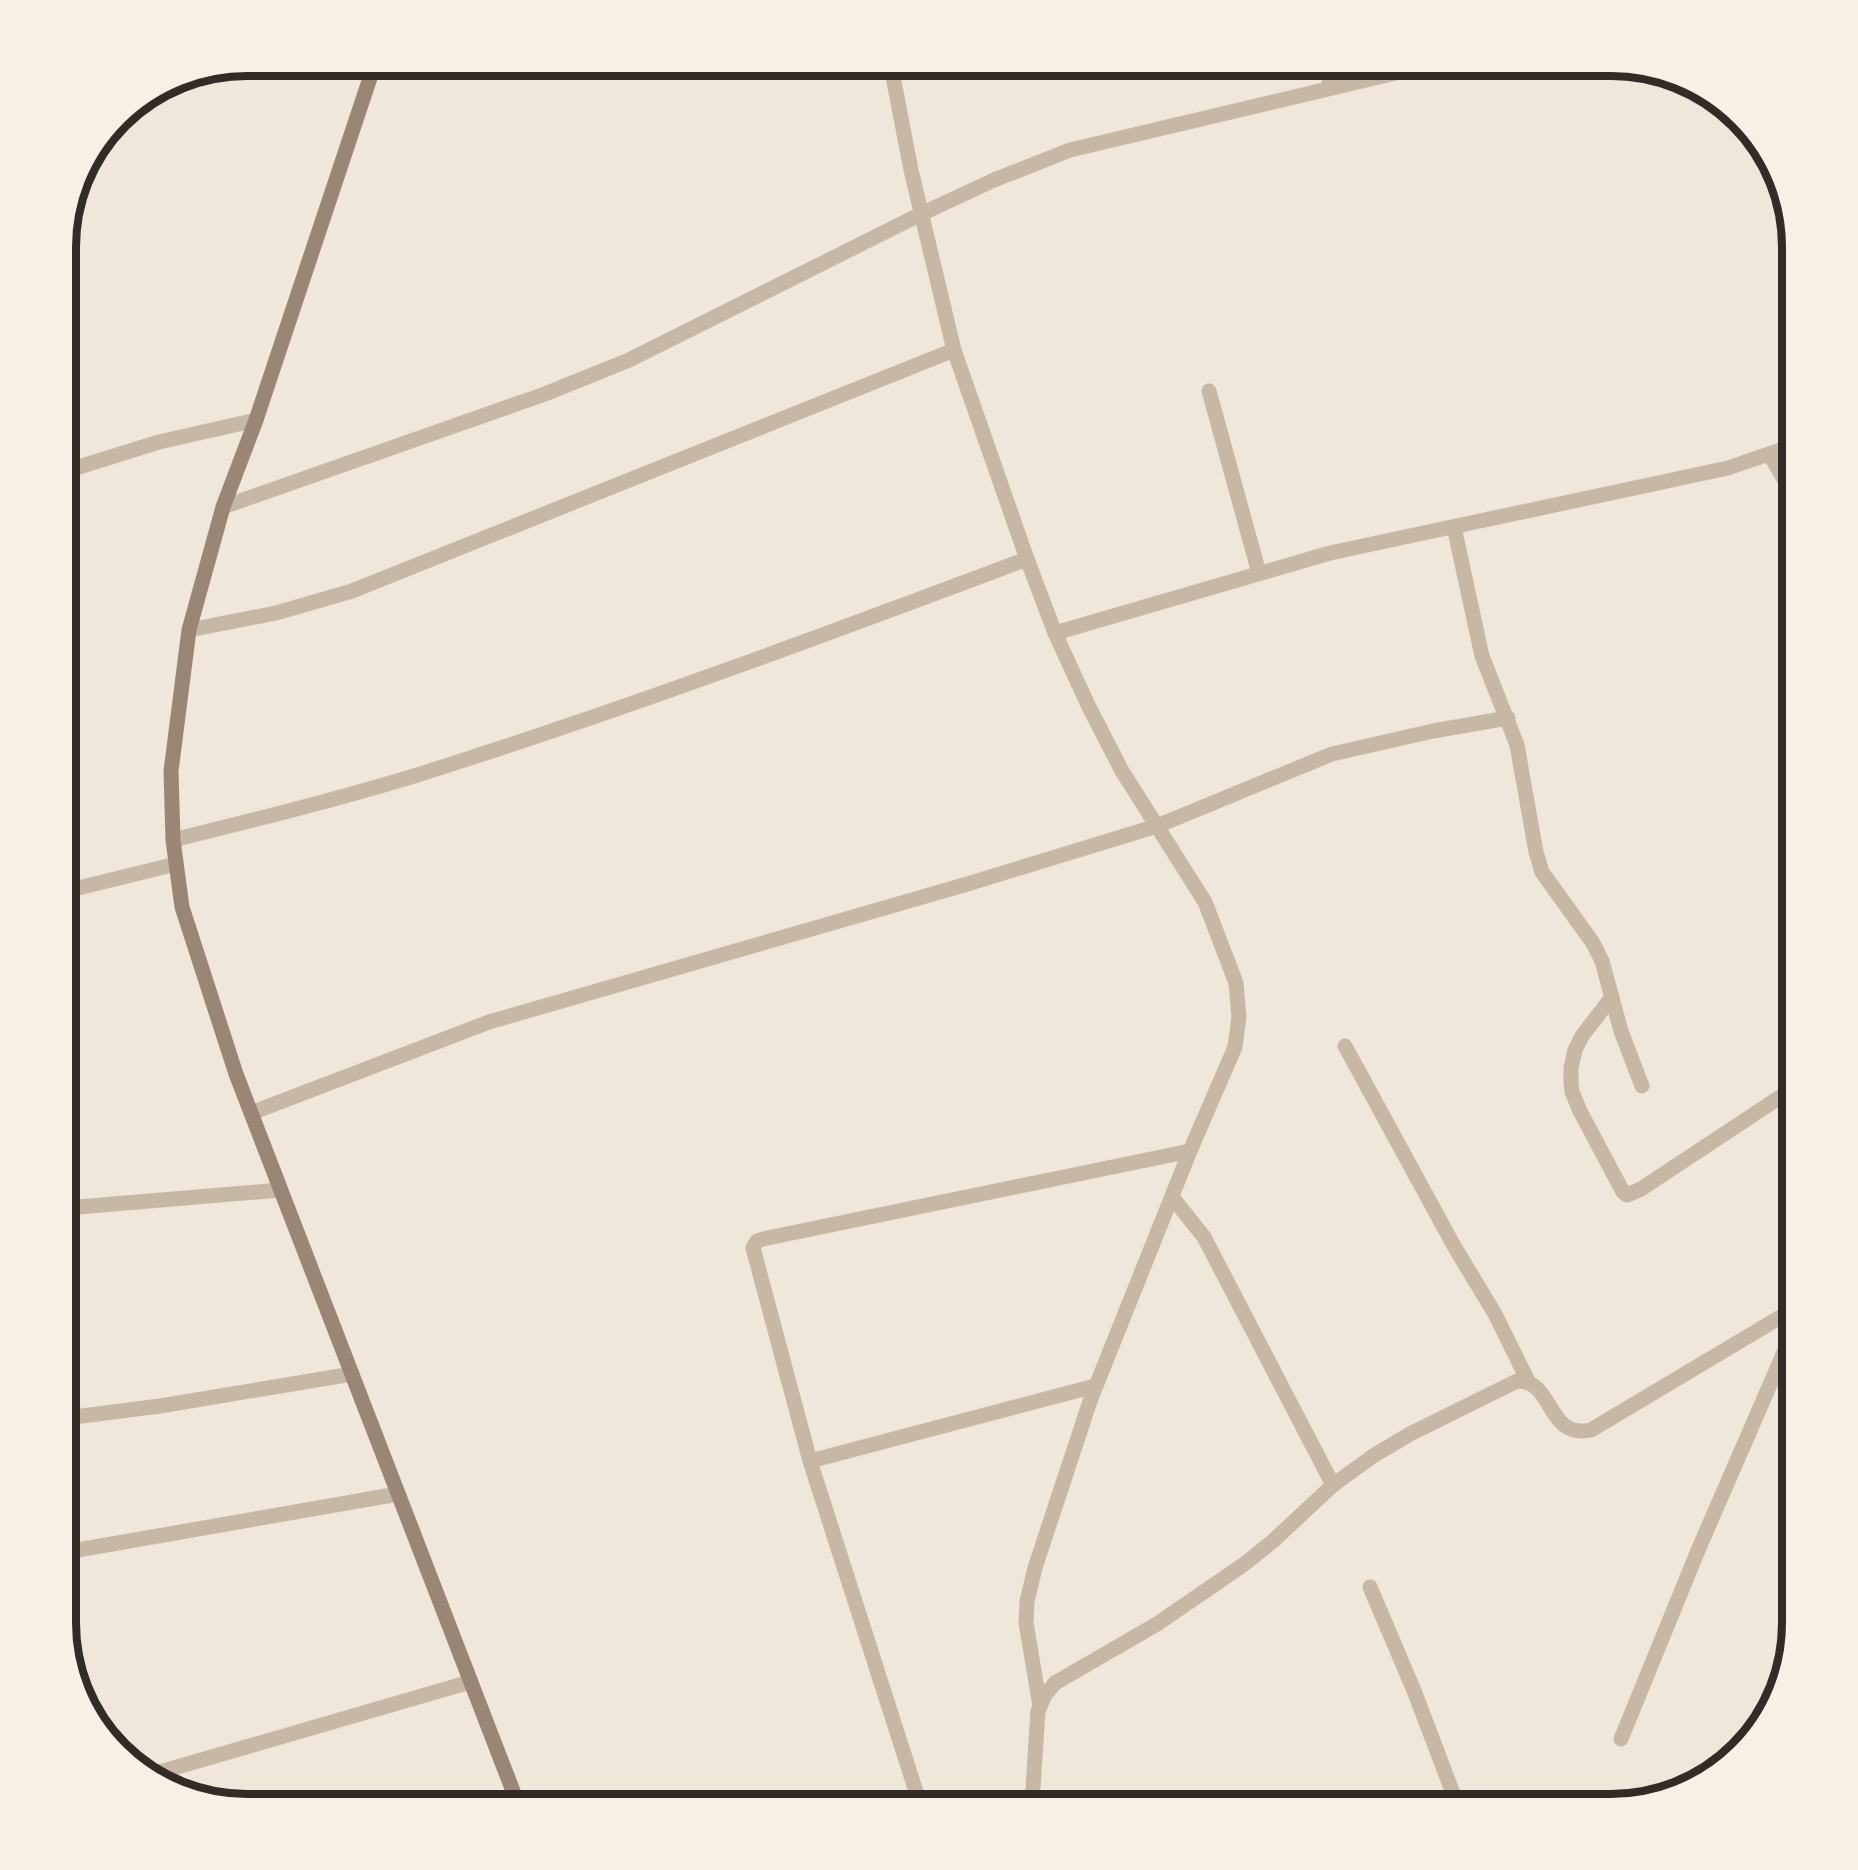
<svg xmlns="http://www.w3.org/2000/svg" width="1858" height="1870" viewBox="0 0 1858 1870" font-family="'Titillium Web',sans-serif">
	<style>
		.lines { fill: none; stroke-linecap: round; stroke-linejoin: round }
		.street { stroke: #c7b7a5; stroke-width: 15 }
		.secondary { stroke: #9a8677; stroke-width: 15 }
		.rim { fill: none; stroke: #332b26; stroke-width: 8 }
	</style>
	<rect width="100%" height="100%" fill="#f0e6d9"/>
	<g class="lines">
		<g class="street">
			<path d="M891,66L911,170L954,350L1027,559L1055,633L1088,705L1122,771L1205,902L1236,983L1239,1017L1235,1047L1190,1151L1090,1401L1035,1568L1027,1601L1026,1623L1040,1706"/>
			<path d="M1326,66L1331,88"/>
			<path d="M1209,391L1259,573"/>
			<path d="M1770,455L1792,493"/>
			<path d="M66,471L159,442L256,420"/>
			<path d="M223,507L545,394L629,360L921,214L994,180L1070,150L1425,66"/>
			<path d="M1454,527L1482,656L1517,745L1536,852L1542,872L1593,943L1602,961L1621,1031L1642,1086"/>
			<path d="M189,630L276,613L352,591L954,350"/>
			<path d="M1055,633L1330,553L1728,468L1792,446"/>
			<path d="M173,840C254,820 335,800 414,776C621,711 824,635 1027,559"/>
			<path d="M66,891L176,864"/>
			<path d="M1612,997L1582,1036L1575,1050L1571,1068V1082L1572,1092L1580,1111L1623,1192L1627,1195L1641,1189L1792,1089"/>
			<path d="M1345,1046L1454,1246L1495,1314L1528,1381"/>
			<path d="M251,1113L489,1022L964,885L1157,826L1332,754L1433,731L1508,718"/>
			<path d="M1172,1197L1204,1237L1333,1485"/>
			<path d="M66,1208L280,1190"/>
			<path d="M66,1418L160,1406L352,1374"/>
			<path d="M810,1461L1095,1386"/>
			<path d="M66,1552L398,1494"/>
			<path d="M1370,1587L1415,1693L1457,1804"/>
			<path d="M1621,1739L1699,1548L1792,1334"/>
			<path d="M153,1774L470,1682"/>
			<path d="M920,1804L810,1461L753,1248L757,1241L763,1239L1190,1151"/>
			<path d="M1032,1804L1038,1711L1045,1695L1055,1683L1157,1624L1243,1565L1273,1541L1333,1485L1373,1456L1410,1434L1517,1381C1555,1380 1545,1439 1591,1430L1792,1310"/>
		</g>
		<path class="secondary" d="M374,66L256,420L223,507L189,630L171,771L173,840L182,907L236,1074L518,1804"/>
	</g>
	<path d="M0 0H1858V1870H0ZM247 76H1611A171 171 0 0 1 1782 247V1623A171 171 0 0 1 1611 1794H247A171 171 0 0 1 76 1623V247A171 171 0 0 1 247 76Z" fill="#f8f0e4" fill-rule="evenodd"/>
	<path class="rim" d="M247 76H1611A171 171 0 0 1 1782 247V1623A171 171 0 0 1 1611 1794H247A171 171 0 0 1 76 1623V247A171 171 0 0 1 247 76Z"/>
</svg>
